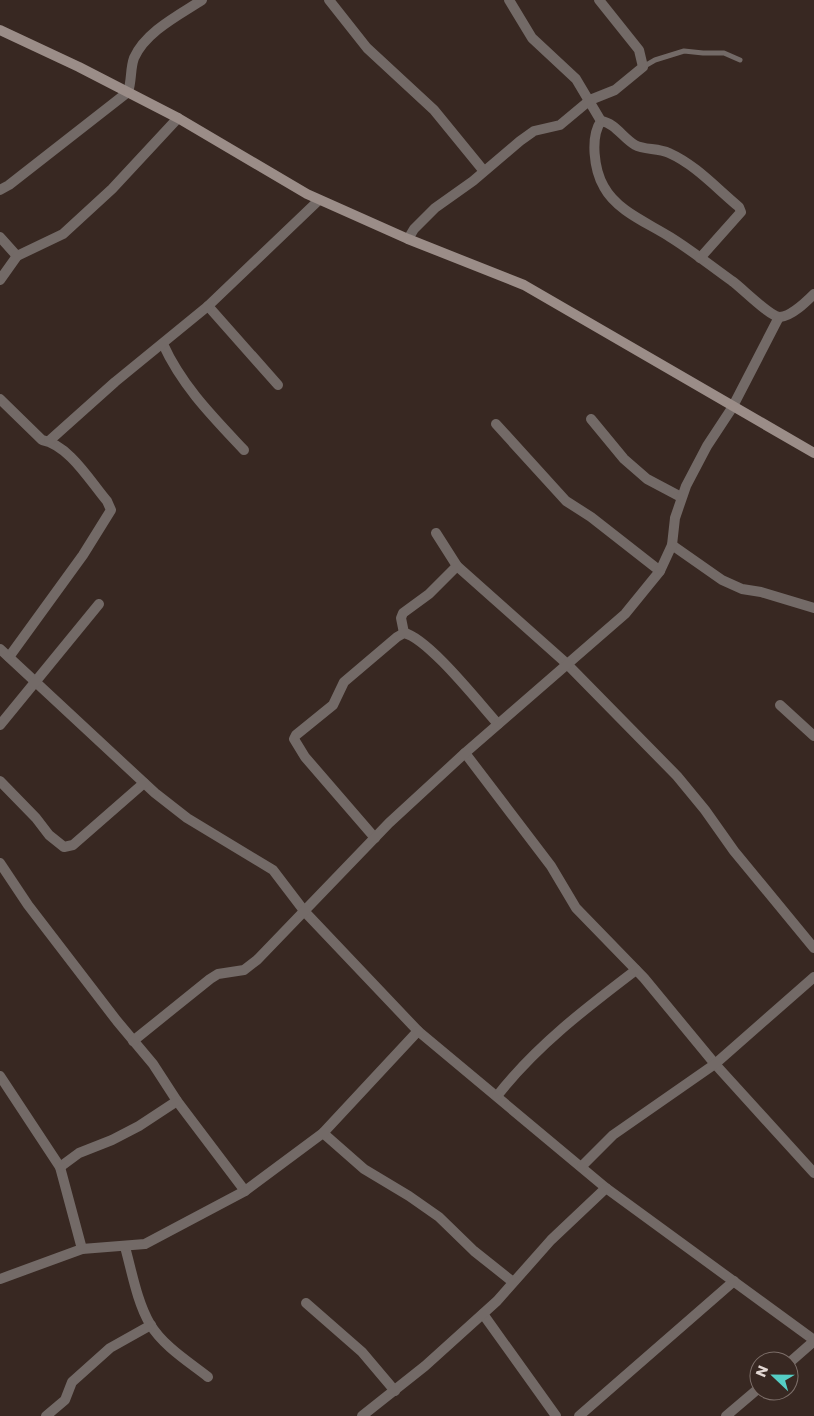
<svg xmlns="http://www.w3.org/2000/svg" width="814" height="1416" viewBox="0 0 814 1416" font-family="Poppins,sans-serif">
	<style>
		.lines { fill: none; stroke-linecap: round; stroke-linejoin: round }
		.lane { stroke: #736a67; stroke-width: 5 }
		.street { stroke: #736a67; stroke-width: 10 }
		.secondary { stroke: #9b8d88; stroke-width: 10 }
	</style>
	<rect width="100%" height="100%" fill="#382822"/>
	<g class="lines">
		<path class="lane" d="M643,67L655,60L684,51L703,53H724L740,60"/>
		<g class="street">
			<path d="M329,0L367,48L434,110L483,170"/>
			<path d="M509,0L532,38L576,79L601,121C590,137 594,170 604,187C617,211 648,223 670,237C691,250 711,266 732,281C741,287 770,317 780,317C792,316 806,302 814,294"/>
			<path d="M601,121C615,123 623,138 635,145C644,150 658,148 669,153C696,165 716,188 739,207L741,212L700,258"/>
			<path d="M0,190L9,185L128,92C132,80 130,69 134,58C145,32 179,15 202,0"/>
			<path d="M0,237L17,256"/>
			<path d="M408,239L414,229L435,208L473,181L520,141L534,131L560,125L590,100L615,90L643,67L639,50L599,0"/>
			<path d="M0,280L17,256L63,234L112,189L178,118"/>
			<path d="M208,306L278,385"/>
			<path d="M163,344C182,386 213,417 244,450"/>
			<path d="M0,399L42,440C69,445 90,481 107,501L111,510L83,555L9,657"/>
			<path d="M591,419L624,459L647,479L681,497"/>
			<path d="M496,424L566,501L591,517L660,571"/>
			<path d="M49,441L115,382L208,306L319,200"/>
			<path d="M436,533L457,566L566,663L677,776L705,810L734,851L814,948"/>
			<path d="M672,545L722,580L742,589L761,592L814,608"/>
			<path d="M404,633L401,618L403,613L429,594L457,566"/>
			<path d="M0,649L155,793L187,818L273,870L305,912L418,1031L606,1188L814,1340"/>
			<path d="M780,705L814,736"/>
			<path d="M0,725L99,604"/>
			<path d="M465,753L551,866L576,908L644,978L715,1064L814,1173"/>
			<path d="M0,781L36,818L49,835L64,847L73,845L144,783"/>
			<path d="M375,838L305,757L294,739L296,735L333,705L344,682L397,637L404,633C428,638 479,703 498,724"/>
			<path d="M0,863L28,905L117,1021L153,1064L177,1101L245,1191"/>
			<path d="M133,1041L210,979L218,974L244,970L257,960L389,823L465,753L625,614L660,571L672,545L675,518L686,486L707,446L732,408L779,317"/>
			<path d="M0,1076L60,1167L82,1249"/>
			<path d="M497,1096C536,1046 586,1008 636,970"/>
			<path d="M323,1133L364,1169L409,1196L439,1217L474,1251L513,1282"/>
			<path d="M582,1166L613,1135L715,1064L814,977"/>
			<path d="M60,1167L79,1153L112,1140L139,1126L177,1101"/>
			<path d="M125,1247C132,1272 137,1302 150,1324C163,1346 189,1362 208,1377"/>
			<path d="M0,1279L82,1249L145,1244L245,1191L323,1133L418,1031"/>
			<path d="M306,1303L362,1352L395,1391"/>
			<path d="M483,1314L556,1416"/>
			<path d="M789,1363L814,1341"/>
			<path d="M46,1416L65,1400L72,1382L110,1348L151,1325"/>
			<path d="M362,1416L425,1366L497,1301L551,1240L606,1188"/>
			<path d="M579,1416L734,1281"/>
			<path d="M726,1416L759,1388"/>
		</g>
		<path class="secondary" d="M0,30L79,67L178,118L307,194L408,239L524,285L814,453"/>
	</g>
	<g transform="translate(774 1376) rotate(292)"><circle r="24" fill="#382822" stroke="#7c6e69"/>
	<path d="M0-4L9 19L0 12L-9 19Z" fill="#55cec5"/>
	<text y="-8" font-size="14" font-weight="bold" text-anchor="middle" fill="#e3d8d4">N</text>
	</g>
</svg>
